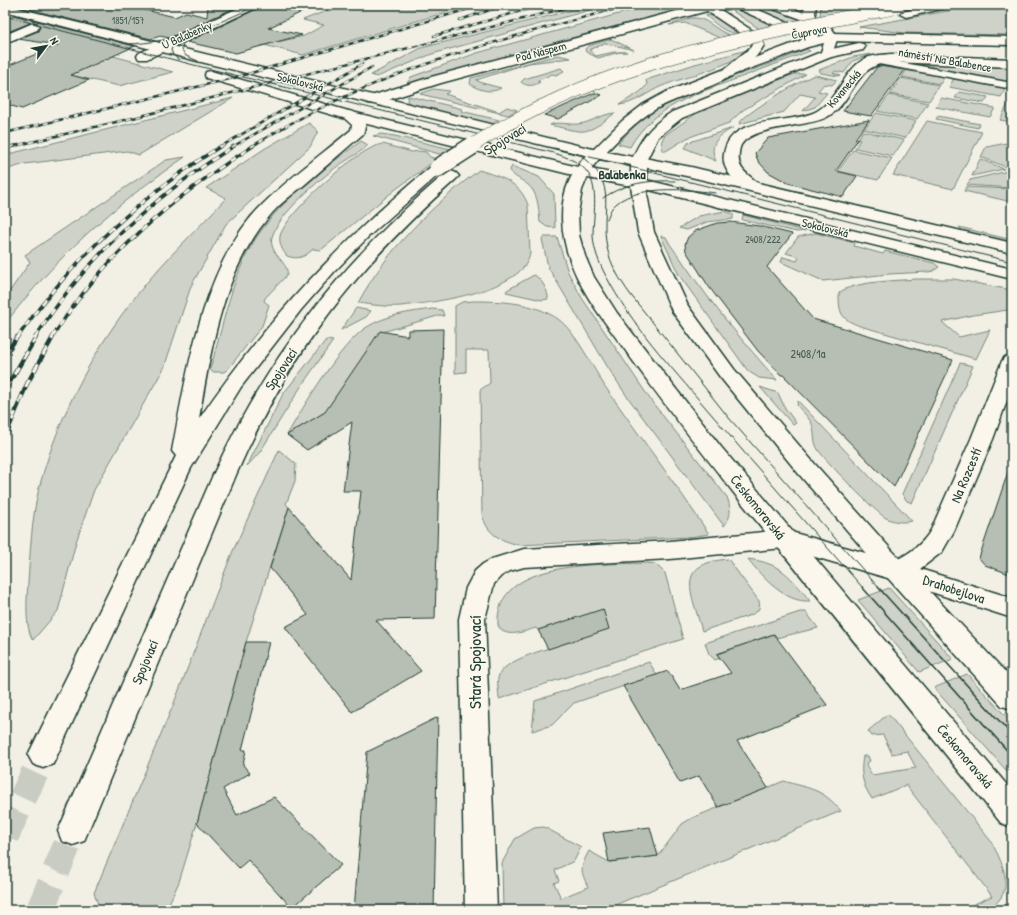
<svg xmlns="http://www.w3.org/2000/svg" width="1017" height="915" viewBox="0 0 1017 915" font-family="'Patrick Hand',sans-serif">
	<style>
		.green { fill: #cfd2c8; stroke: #77887e }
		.building { fill: #b7beb3; stroke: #1f3d34 }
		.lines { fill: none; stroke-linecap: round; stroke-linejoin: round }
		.primary-tunnel { stroke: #c8ccc2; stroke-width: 28; stroke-dasharray: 28 14; stroke-linecap: butt }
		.pedestrian-casing { stroke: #1f3d34; stroke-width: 3 }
		.minor-casing { stroke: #1f3d34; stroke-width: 3 }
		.secondary-casing { stroke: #1f3d34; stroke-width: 3 }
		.primary-casing { stroke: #1f3d34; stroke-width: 3 }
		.pedestrian { fill: #fbf7ec; fill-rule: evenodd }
		.minor { fill: #fbf7ec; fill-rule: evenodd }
		.secondary { fill: #fbf7ec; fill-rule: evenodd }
		.primary { fill: #fbf7ec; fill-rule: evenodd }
		.tram-far1 { stroke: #1f3d34; stroke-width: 1 }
		.tram { stroke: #1f3d34; stroke-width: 1.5 }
		.rail-far2-casing { stroke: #1f3d34; stroke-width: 2.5 }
		.rail-far1-casing { stroke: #1f3d34; stroke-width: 3.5 }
		.rail-casing { stroke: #1f3d34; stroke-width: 4.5 }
		.rail-far2 { stroke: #fbf7ec; stroke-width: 1.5; stroke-dasharray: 5; stroke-linecap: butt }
		.rail-far1 { stroke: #fbf7ec; stroke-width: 2.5; stroke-dasharray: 7; stroke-linecap: butt }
		.rail { stroke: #fbf7ec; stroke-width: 3; stroke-dasharray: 9; stroke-linecap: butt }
		.primary-bridge-far1-casing { stroke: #1f3d34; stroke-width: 14; stroke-linecap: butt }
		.primary-bridge-casing { stroke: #1f3d34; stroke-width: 20; stroke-linecap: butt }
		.primary-bridge-far1 { stroke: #fbf7ec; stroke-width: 13 }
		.primary-bridge { stroke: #fbf7ec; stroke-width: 17 }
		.labels { text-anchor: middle; stroke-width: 3; stroke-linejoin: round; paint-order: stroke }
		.far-number-label { font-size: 10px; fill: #455d54 }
		.far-street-label { font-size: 12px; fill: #1f3d34; stroke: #fbf7ec }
		.number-label { font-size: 12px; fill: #455d54 }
		.far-neighbourhood-label { font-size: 13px; font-weight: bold; fill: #1f3d34; stroke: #fbf7ec }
		.street-label { font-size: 14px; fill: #1f3d34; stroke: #fbf7ec }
		.near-street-label { font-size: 17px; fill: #1f3d34; stroke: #fbf7ec }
	</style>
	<rect width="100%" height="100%" fill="#f2f0e5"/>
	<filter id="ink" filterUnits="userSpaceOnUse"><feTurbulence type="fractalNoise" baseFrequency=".025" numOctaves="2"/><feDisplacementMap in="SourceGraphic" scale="8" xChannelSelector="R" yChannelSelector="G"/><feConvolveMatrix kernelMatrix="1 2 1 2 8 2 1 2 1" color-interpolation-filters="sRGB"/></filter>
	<g filter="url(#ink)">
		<g class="green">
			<path d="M332,5H470L303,55L264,45L304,36L324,25L303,20L331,9Z"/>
			<path d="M593,5H608L432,54L377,77L371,75L421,48Z"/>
			<path d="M651,5H667L682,9L406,85L411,77L477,53Z"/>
			<path d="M723,5L733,8L773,26L760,29Z"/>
			<path d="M750,5H761L798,18L799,22L790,23Z"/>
			<path d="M821,5H891L820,16Z"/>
			<path d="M981,5H1012V35L905,33L859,27Z"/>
			<path d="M705,15L719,17L742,33C727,36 716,24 705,15Z"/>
			<path d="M691,18C707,16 715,31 730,35L720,38L685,23L669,25Z"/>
			<path d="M611,39L634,50L606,43L589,50L596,56L614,52H627H620L598,58L586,52L585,49L588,46Z"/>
			<path d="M866,42L1012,45V46Z"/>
			<path d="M806,49L810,51C786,60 761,70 736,79C696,94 652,107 630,147L618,144C661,88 746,78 806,49Z"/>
			<path d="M747,50C733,66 684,77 662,86C648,92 634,104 619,105L640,92L647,85L646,80L695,64Z"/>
			<path d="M871,54L853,61L844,73L835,71L833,73L841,75L838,76L821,73L819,70L853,57Z"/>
			<path d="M558,55L571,58L529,63L476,80L482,83L501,88C492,94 478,90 470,84L471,78Z"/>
			<path d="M113,56L173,72L119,86L70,75Z"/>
			<path d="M881,60L1012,68V84Z"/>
			<path d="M561,68L564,71L556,75L552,74L537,81L540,82C534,86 527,87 521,82L524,79Z"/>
			<path d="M908,68L946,75L940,84L902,77Z"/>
			<path d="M794,74H806L743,110L729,123L687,138L666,151H664C660,146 661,140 665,135L697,113Z"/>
			<path d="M815,75L837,80L832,85L824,84L818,91L827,93L815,107L803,111L815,97L800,94L784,112L739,124C740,116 804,78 815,75Z"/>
			<path d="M955,77L1007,86L1001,97L949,87Z"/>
			<path d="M901,78L939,85L929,101L890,94Z"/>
			<path d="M433,89L450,91L445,94L499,112L507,107L517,110L508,115L420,94Z"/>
			<path d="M959,92L988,97L984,103L955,98Z"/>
			<path d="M889,95L928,103L917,119L877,111Z"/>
			<path d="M408,96L459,108L462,109L461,111L499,120L491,125L409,104L407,101Z"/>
			<path d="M1012,96V122L1000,120Z"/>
			<path d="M233,98L139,155L127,151L25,164L5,170V155Z"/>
			<path d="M941,98L995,108L990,117L936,107Z"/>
			<path d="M615,113C584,137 586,133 550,125C557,121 569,125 578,124C591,123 601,114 615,113Z"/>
			<path d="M876,113L916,121L905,138L864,129Z"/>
			<path d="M938,116L980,124L978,128L936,119Z"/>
			<path d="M927,121L982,132L953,189L893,175Z"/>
			<path d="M309,123L318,131L310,147L226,224L191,286L164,368L94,490L76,542L58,611L33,640C23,625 28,587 29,568C31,540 33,508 41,481C60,413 95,346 140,291C166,258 198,229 226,198L206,188L264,149Z"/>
			<path d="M733,128C718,136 708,144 716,161L685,148L688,143L693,141Z"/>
			<path d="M863,131L904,140L893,156L855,148L860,140L858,139Z"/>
			<path d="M381,134L395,136L451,149L443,155L373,136Z"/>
			<path d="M361,141L368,145C360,153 348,159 338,166C320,179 278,215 272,237C268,254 290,263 287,275L265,298L264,301L269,305L262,326L228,369L224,372H212L210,369C221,334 228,295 243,262C267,208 316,175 361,141Z"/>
			<path d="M1012,142V167L1008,168L981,157L986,147Z"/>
			<path d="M383,144L412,152L419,151L426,152L430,157L437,159L396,189L321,250L313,249C305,257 298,260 287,256C282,250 279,244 280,236C285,214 361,145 383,144Z"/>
			<path d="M853,150L892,158L878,180L838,171Z"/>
			<path d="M185,157C114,205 57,256 5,324V298L30,262L25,255L166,160Z"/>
			<path d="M980,159L1004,169L972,176Z"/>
			<path d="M512,166L539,177L554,194L555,228L547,227L540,222C538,207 539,191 524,182C519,178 513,177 510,170Z"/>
			<path d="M479,170C501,177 520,182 528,205L530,253C526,291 431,303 401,306C387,307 372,305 358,303C387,249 431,207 479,170Z"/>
			<path d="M1008,171L1012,172V188L967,185L970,180Z"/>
			<path d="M966,187L1012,189V202L964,191Z"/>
			<path d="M725,211L733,214V219L707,222L687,230L679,228L699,216Z"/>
			<path d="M743,215L805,231L797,232L742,220Z"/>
			<path d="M959,227L1012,240V243L963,231Z"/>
			<path d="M816,233L855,243L854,246L883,254L885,251L934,263L939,267L933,271L928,272L889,274L823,281L781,262L783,257L797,261L799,257L786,253L798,237Z"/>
			<path d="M661,236L666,237C671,248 679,255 685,265C713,306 744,343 777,380L759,378L748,371L679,275Z"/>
			<path d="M544,237H557L568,272L582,298L652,402L727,497C731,508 732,517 724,526L626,395L607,366L548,267L542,239Z"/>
			<path d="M534,275C541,278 549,292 548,299L542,300L506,292L507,290Z"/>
			<path d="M915,279H954L1012,290V307L1008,310L973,315L942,322L959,337L990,330L976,359L860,326C841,319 839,314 839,293C853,281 896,281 915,279Z"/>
			<path d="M473,301C502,301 533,302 558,319C576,332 593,368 606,388C640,437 676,484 709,534L690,537L519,545C499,540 487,534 482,514L480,390L490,383L489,350H466V372L455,373V306L462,302Z"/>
			<path d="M356,308L371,311L366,317L341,330Z"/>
			<path d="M432,309L442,310L444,316L441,315L379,333L352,396L287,435C303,407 341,343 367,327C386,315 410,312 432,309Z"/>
			<path d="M326,340L333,341L302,385L260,452L247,466L283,394Z"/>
			<path d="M960,363L973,366L912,503L907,501L902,494Z"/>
			<path d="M760,387L778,393L785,408L796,423L793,425Z"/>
			<path d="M798,401L912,521C903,523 894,522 886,518C876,513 826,461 819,451C812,442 816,431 811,422C807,415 801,411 797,405Z"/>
			<path d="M279,450L296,464L295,481L286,504L289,507L246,642L197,823L179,882L166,910H100L94,893L174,703L232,553Z"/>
			<path d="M728,559L759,601C761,609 758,611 751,615L702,631C692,593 673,564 728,559Z"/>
			<path d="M748,559C781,563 791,577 810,601C785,603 762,577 748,559Z"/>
			<path d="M647,563L655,564L665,573L683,639L499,699C499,692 496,682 499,675C506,657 563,645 581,638L571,620L538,630L536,628C525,631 504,640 498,625C494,558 604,565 647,563Z"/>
			<path d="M889,588L953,659L919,672L858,600Z"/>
			<path d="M800,612H806L818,628L776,638L773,634L717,654L720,658L715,660L709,654L705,643Z"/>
			<path d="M649,662L657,675L574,703L552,725L532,731L535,701Z"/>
			<path d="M967,674L1012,723V777L934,688Z"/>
			<path d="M888,714L990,840C1001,859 1016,888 994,905C992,906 989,909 986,910C979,912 969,910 961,910L992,896L906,785L872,799C862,784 860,774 863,756H868L870,761L866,764L872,775L916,768L907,751L892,754L883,735L872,736L868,731Z"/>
			<path d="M784,781C811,789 823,789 841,811L603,910H503L502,863L515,839L534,828L544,827L581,847L574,861L555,870L559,881L554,883L561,898L588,887C580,870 580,868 589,851L609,862L658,856L682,824L692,818Z"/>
		</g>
		<g class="building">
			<path d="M11,5H124L175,17L186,12L207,17L208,5H241L169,38L160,36L151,39Z"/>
			<path d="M262,5H317L268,28L302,35L236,53L187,42L259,8Z"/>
			<path d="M5,13L135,46L71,75L89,80L22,109L5,104V67L58,45L18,39L38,31L40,26L37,23L33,22L5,33Z"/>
			<path d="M880,66L905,70L871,116L843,111L877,67Z"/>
			<path d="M594,93L602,95L558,119L544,115Z"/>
			<path d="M869,120L855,139H858L836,171L857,176L843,197L788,183L768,172L758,161L755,153L768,138Z"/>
			<path d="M731,222L759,226L792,234L767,267L813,319L953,360L894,487L783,375H781L758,351L709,287L686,251L685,244L688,237L695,231L717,223Z"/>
			<path d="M443,329L435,619L376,620L421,671L352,712L285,627L308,615L270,568L289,507L351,580L361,491H343L352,422L307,450L287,435L325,412L380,331L408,336V330Z"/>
			<path d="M1008,472H1012V575L985,565L979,558Z"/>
			<path d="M603,609L609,629L548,649L538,630Z"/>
			<path d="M774,634L827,705L737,741L768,788L718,807L699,776L680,783L623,686L668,671L680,690L731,673L717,654Z"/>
			<path d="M246,642H269L242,750H246L243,765L250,773L223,789L237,815L274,797L341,865L292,908L248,860L239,868L197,823Z"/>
			<path d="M438,717L434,910H354L367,752Z"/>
			<path d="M650,827L658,856L609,862L603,833Z"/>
		</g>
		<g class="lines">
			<g class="primary-tunnel">
				<path d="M5,836L43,755"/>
				<path d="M40,910L73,831"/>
			</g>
			<g class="pedestrian-casing">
				<path id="pedestrian" d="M872,57L1012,83V89L868,62L867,60L868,58Z"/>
			</g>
			<g class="minor-casing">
				<g id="minor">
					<path d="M245,5H260L258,7L147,59H139L137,56L139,53Z"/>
					<path d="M699,5H713L759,35L764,45L761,50C738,84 690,90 656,109C635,121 618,140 601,157H591L589,154L622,121L644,104L666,92L725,69L750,48L752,45L750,40L707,11L441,83L378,103H368L366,100L368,97L431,77Z"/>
					<path d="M766,5H783L826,21L838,37L831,57L682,118L658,137L644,165H634L631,162C640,139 651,125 672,112L821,52L826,37L818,25L768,7Z"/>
					<path d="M33,23L37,24L39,27L37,30L5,43V35Z"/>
					<path d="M891,54L1012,59V67L891,62C852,65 855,102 827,117C806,128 753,125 741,145C740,147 739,151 739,153C736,172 752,175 761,187L759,190H747C736,182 721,170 724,154C730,113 790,126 817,111C838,99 844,71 864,59C872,55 882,55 891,54Z"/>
					<path d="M1012,355V387L993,439L954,531L942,552L920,569L1012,598V618L891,579L784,548L670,559L524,567L510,571L501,576L494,584L485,619L497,910H465L459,619L466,588L475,571L483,564L492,559L524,549L670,541L784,530L894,561C909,554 922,545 931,530L971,439L1002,361L1005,357Z"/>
				</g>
			</g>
			<g class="secondary-casing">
				<g id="secondary">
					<path d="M5,5L601,151L603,154L601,157L596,158L197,61L5,11Z"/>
					<path d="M211,71L352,112L586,169L589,172L586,175L581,177L343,118L206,78L205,75L206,72Z"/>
					<path d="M639,157L691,167L1012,243V253L691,177L634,165L631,162L634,159Z"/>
					<path d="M638,178L1012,269V279L633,186L630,183L633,180Z"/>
				</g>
			</g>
			<g class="primary-casing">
				<g id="primary">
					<path d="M732,5H747L809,32L803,13L804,5H816L815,13L821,32L817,37L832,33L1012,37V45L832,41L808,47L730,76L724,72L725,69L800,41L803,38L734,7Z"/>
					<path d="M931,5H953L951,7L906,17L900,14L902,12Z"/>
					<path d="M859,43L863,44L865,47L863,50L827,58L821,54L823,51Z"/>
					<path d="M348,111L353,112L366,124L363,134C343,151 323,169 303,186C293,194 282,202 273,212C223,268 211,348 199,419C267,320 340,241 433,165H443L446,168L369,236L334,272L301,310L241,387L191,468L53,764L43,768L33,764L28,755L176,456L172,451C187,372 203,262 263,204C290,177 322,154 351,130L352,125L341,115L343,112Z"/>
					<path d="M596,150L644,159L647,162V194L654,232L688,306L734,369L814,463L905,565L1012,679V709L1002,706L887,577L798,473L720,377L672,311L638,232L631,186L587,178L582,190L578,213L579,235L585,256L594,277L617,313L721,447L1012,791V827L1001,823C913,714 825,605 737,497C700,450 663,403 628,354C610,329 590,304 577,277C560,242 554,198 578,166C583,159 587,152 596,150ZM599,159L631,165V177L591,169Z"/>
					<path d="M451,171L456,173L459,176L456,179C356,267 289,353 236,475L84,841L73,845L62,841L58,831L213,475C270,353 343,260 446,173Z"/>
				</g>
			</g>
			<use href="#pedestrian" class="pedestrian"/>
			<use href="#minor" class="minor"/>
			<use href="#secondary" class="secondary"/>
			<use href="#primary" class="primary"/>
			<g class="tram-far1">
				<path d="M5,16L194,65L546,151C561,155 579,160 588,173C599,190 593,216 593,236C594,250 599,263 606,276C631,324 671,367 706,408C758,469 811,529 863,588"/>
				<path d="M191,36L183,43L182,50L186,56L198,61"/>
				<path d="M177,38L171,50L173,55L179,60"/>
				<path d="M127,44C175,43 215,25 258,5"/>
				<path d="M554,148L1012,262"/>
				<path d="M582,157C620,185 599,209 607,247C610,264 620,280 630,294L729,418L879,588"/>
				<path d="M603,198C625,183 649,180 675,181"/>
				<path d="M607,219C609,215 610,211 612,208C631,184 689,189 715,193"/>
			</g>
			<g class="tram">
				<path d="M862,587L1012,756"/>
				<path d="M878,587L1012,735"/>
			</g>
			<g class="rail-far2-casing">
				<g id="rail-far2">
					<path d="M460,20L505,5"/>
					<path d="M434,36L542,5"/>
					<path d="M5,133L234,78L482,5"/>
					<path d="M10,147L133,118L578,5"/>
					<path d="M220,147L362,64"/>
					<path d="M232,147L372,67"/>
					<path d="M251,147C366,73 501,39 631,5"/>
				</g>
			</g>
			<g class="rail-far1-casing">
				<g id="rail-far1">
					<path d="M5,148L15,146"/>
					<path d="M17,338C72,259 139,197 221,146"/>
					<path d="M35,338C84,259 156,195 234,146"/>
					<path d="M52,338C101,257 175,196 253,146"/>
				</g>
			</g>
			<g class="rail-casing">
				<g id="rail">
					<path d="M5,355L17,337"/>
					<path d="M5,390L36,337"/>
					<path d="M5,437L27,384L53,337"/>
				</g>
			</g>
			<use href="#rail-far2" class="rail-far2"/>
			<use href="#rail-far1" class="rail-far1"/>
			<use href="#rail" class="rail"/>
			<g class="primary-bridge-far1-casing">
				<path id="primary-bridge-far1" d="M470,147C596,63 748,36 894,8"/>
			</g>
			<g class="primary-bridge-casing">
				<path id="primary-bridge" d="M438,168L472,146"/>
			</g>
			<use href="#primary-bridge-far1" class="primary-bridge-far1"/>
			<use href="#primary-bridge" class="primary-bridge"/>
		</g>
	</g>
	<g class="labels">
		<g class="far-number-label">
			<text x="128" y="24">1851/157</text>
			<text x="763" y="243">2408/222</text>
		</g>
		<g class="far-street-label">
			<text transform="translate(809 32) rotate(-11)" y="4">Čuprova</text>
			<text transform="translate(187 35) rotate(-24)" y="4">U Balabenky</text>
			<text transform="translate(541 52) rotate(-15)" y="4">Pod Náspem</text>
			<text transform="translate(945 60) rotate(10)" y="4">náměstí Na Balabence</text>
			<text transform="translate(300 82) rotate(14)" y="4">Sokolovská</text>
			<text transform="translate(844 89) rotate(-50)" y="4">Kovanecká</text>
			<text transform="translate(825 228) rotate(14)" y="4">Sokolovská</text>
		</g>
		<g class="number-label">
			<text x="808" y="358">2408/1a</text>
		</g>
		<g class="far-neighbourhood-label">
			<text x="622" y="179">Balabenka</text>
		</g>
		<g class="street-label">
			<text transform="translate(505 139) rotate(-32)" y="5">Spojovací</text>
			<text transform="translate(281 369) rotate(-57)" y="5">Spojovací</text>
			<text transform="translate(966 475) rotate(-67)" y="5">Na Rozcestí</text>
			<text transform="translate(758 507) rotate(51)" y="5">Českomoravská</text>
			<text transform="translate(954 589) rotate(18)" y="5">Drahobejlova</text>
			<text transform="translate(145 662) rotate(-67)" y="5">Spojovací</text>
			<text transform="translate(965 756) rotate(50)" y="5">Českomoravská</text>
		</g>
		<g class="near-street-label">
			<text transform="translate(475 662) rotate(-90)" y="6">Stará Spojovací</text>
		</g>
	</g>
	<rect width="1017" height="915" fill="none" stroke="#fbf7ec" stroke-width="20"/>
	<rect x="10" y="10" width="997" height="895" fill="none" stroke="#1f3d34" stroke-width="1.5" filter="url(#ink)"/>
	<g transform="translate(46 46) rotate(58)" stroke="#fbf7ec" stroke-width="3" paint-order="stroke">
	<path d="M0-3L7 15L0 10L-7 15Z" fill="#1f3d34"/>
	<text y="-6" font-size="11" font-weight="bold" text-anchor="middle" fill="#1f3d34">N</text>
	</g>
</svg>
